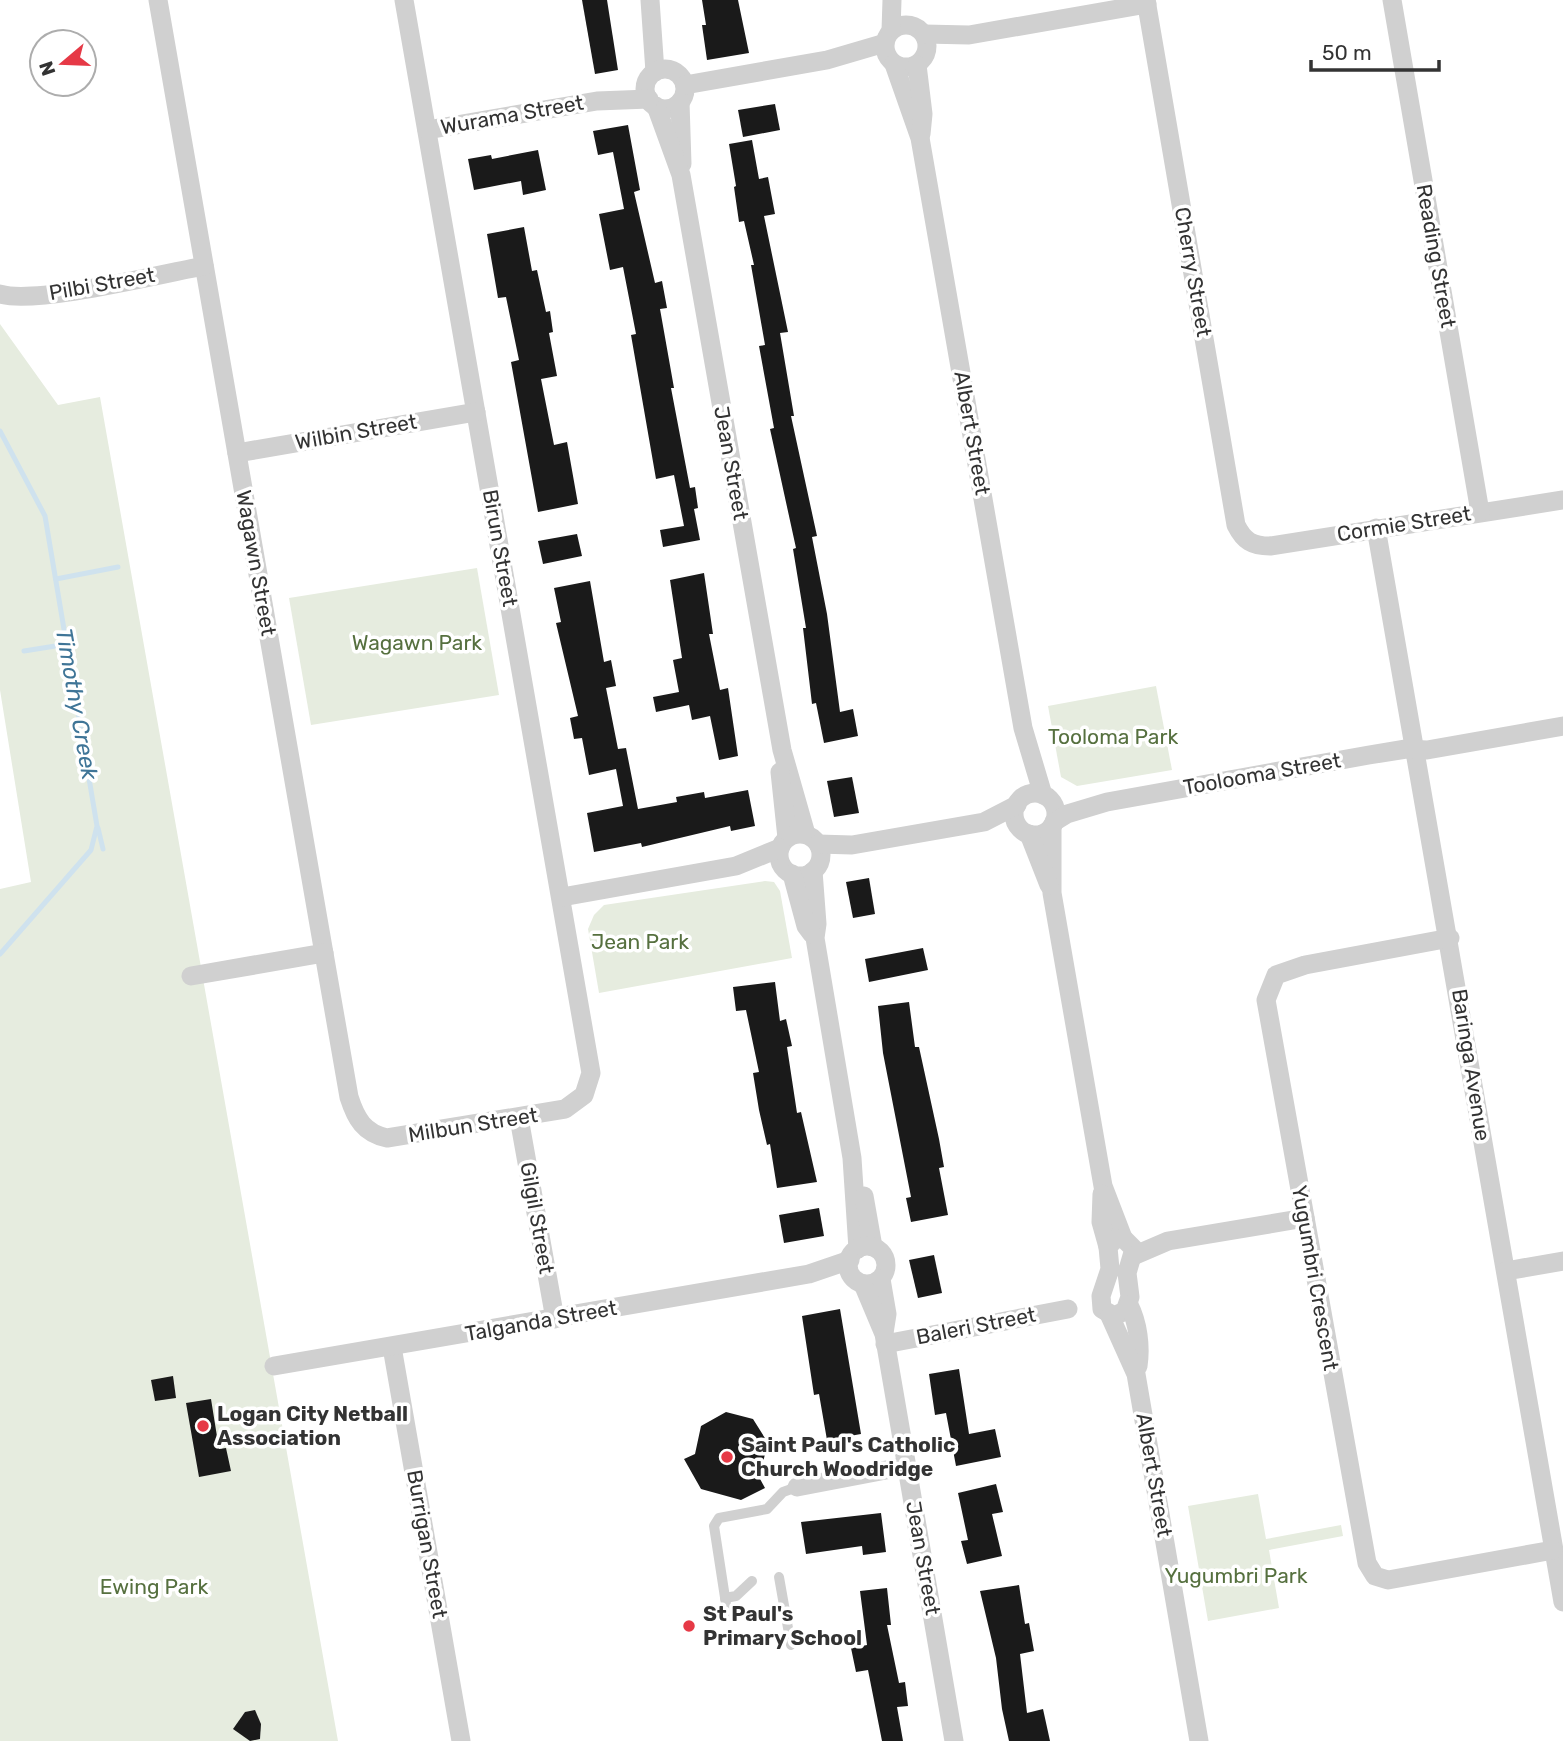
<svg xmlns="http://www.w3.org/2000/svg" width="1563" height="1741" viewBox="0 0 1563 1741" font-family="Rubik,sans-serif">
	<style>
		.green { fill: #e6ecdf }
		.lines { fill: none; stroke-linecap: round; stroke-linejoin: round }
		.stream { stroke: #cfe2ee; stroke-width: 5 }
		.building { fill: #1a1a1a }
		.service { stroke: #d0d0d0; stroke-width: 10 }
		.minor { stroke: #d0d0d0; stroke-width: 19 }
		.poi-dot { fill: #e63946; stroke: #fff; stroke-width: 2.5 }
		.labels { text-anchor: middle; stroke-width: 7; stroke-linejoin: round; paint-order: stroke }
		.street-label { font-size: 21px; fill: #333; stroke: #fff }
		.park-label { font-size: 21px; fill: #56703f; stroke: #fff }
		.poi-label { font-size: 21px; font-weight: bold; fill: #333; stroke: #fff; text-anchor: start }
		.water-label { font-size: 23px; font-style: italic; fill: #3f7597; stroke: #fff }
	</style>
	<rect width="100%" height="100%" fill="#fff"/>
	<g class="green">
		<path d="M0,324L58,405L100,397L338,1741H0V889L31,882L0,690Z"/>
		<path d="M477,568L499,695L311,725L289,598Z"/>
		<path d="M1156,686L1172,770L1077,786L1061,777L1048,706Z"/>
		<path d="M765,881L774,882L780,891L792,958L599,993L588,929L594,915L604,905Z"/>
		<path d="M1258,1494L1266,1539L1341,1525L1343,1536L1269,1550L1279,1608L1208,1621L1188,1506Z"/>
	</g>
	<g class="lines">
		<g class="stream">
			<path d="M0,431L45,516L97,826L91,850L0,954"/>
			<path d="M56,579L118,567"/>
			<path d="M24,651L68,644"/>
			<path d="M98,828L103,849"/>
		</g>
	</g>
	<g class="building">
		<path d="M582,0H607L618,70L595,74Z"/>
		<path d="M702,0H738L749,53L707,60L702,25H706Z"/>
		<path d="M775,104L780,130L743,137L738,110Z"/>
		<path d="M628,125L640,190L634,192L655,283L662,281L667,308L660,309L674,388H671L690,488L695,487L698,508L694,509L700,540L663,547L660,530L684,526L674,475L656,479L631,335L636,334L623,267L610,270L599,214L624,209L613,152L598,155L593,131Z"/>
		<path d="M752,140L759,179L768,177L775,214L764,216L788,332L780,333L794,416H791L817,536L812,537L827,614L840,712L853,709L858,736L824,743L816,703L812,704L803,628H806L793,549L796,548L770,429L774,428L759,346L765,345L751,265H754L744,221L739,222L734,187L736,186L729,144Z"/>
		<path d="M538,150L546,190L523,195L521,181L474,190L468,159L491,155L492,159Z"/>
		<path d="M524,227L532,271L537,270L546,312L550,311L553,332L549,333L557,376L541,379L554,445L567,442L578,504L538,512L511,362L519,360L506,297L498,298L487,234Z"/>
		<path d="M577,534L582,556L543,564L538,541Z"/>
		<path d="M704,573L713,634H709L720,690L728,688L738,756L719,760L710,716L692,720L689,705L656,712L653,697L679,692L673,660L682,658L670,580Z"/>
		<path d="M590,581L604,662L611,660L616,686L606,688L618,749L626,748L638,809L677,802L676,797L704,792L705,798L748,790L755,826L731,831L730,826L642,847L641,843L594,852L587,813L623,806L616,769L589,775L582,738L574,739L570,718L578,716L556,623L561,622L554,588Z"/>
		<path d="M852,777L859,813L834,817L827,781Z"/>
		<path d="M869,878L875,914L853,918L846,882Z"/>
		<path d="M923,948L928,970L869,982L865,959Z"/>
		<path d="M775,982L780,1021L786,1019L792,1046L787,1047L797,1113L801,1112L817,1182L777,1188L770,1144L767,1145L759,1110L753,1073L759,1072L746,1010L736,1011L733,987Z"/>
		<path d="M909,1002L915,1047H919L939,1139L944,1167L939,1168L948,1215L911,1222L906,1198L911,1197L883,1053L878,1006Z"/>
		<path d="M819,1208L824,1236L784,1243L779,1215Z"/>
		<path d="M934,1255L942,1293L918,1298L909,1260Z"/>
		<path d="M840,1309L861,1434L827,1440L819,1394L814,1395L802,1316Z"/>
		<path d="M959,1369L969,1434L995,1429L1001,1457L956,1466L946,1413L935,1415L929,1374Z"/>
		<path d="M173,1376L176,1398L155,1401L151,1380Z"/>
		<path d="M211,1399L219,1449L226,1448L231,1471L199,1477L186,1403Z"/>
		<path d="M726,1412L753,1419L768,1443L759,1477L765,1488L741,1500L701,1489L684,1459L695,1454L701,1426Z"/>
		<path d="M996,1484L1003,1512L992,1514L1002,1556L967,1564L961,1541L968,1540L958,1493Z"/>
		<path d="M881,1513L886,1552L863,1555L862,1546L806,1554L801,1522Z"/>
		<path d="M1019,1585L1025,1624L1029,1623L1034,1651L1020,1654L1027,1713L1043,1709L1050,1741H1009L1002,1709L996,1658L980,1591Z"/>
		<path d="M887,1588L891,1625H887L899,1683L905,1682L908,1706L897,1707L903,1741H882L868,1670L856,1672L851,1648L867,1645L860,1591Z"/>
		<path d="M255,1710L261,1724L260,1739L250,1741L233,1729L245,1712Z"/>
	</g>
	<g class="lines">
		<g class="service">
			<path d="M779,1577L791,1645"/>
			<path d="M725,1598L736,1596L752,1581"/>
			<path d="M728,1617L714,1526L719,1518L767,1509L783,1492L797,1487"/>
		</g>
		<g class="minor">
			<path d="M158,0L349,1097C356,1119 364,1133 387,1138L565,1109L584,1095L591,1073L404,0"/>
			<path d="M650,0L655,72"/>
			<path d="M1146,0L1236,525C1244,541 1252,546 1270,546L1563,500"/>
			<path d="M1392,0L1480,512"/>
			<circle cx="906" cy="46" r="21"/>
			<path d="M891,31L892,0"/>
			<path d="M924,34L969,35L1147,4"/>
			<path d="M894,64L920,138L1023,728L1043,795"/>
			<path d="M917,65L923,114L921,134"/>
			<circle cx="665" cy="89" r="20"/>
			<path d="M685,85L827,60L885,43"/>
			<path d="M680,102L682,164"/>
			<path d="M656,106L681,175L782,750L806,834"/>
			<path d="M427,130L597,101L649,99"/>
			<path d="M0,294C35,305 161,274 204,266"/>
			<path d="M237,453L476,412"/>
			<path d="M1376,528L1563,1602"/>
			<path d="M780,772L787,838"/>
			<circle cx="1035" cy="814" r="21"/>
			<path d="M1054,822L1067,814L1107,802L1369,755L1406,749L1427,750L1563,726"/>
			<path d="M1052,826V893L1103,1186L1123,1238"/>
			<path d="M1029,834L1049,885"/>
			<circle cx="800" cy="855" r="21"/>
			<path d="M818,844L852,845L984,822L1017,805"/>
			<path d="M813,871L817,924L815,938L852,1158L858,1249"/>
			<path d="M792,874L806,926L812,934"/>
			<path d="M562,897L736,866L780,848"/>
			<path d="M1450,938L1305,965L1276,975L1266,1000L1367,1563L1375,1576L1388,1580L1553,1550"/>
			<path d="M191,976L324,953"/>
			<path d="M519,1118L555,1319"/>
			<path d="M1102,1194L1101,1222L1108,1247"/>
			<path d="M864,1196L873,1247"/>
			<path d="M1123,1238L1134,1249L1127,1273L1130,1297L1125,1311L1114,1316L1102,1309L1101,1296L1110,1269L1108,1247L1114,1240Z"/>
			<circle cx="867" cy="1265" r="19"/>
			<path d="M1133,1256L1168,1241L1305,1218"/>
			<path d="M1506,1271L1563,1261"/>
			<path d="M881,1279L887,1314L884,1333"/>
			<path d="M863,1284L884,1334L954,1741"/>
			<path d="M1129,1305C1138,1323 1141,1346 1138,1366"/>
			<path d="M1110,1316L1136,1374L1199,1741"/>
			<path d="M885,1344L1068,1309"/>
			<path d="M392,1347L461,1741"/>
			<path d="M274,1366L809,1274L850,1260"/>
			<path d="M797,1487L907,1466"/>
		</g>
	</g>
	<g class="poi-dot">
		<circle cx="203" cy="1426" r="7"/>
		<circle cx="727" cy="1457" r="7"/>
		<circle cx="689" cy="1626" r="7"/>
	</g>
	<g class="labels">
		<g class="street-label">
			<text transform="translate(512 115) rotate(-10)" y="7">Wurama Street</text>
			<text transform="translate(1436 256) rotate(80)" y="7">Reading Street</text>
			<text transform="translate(1193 272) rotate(80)" y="7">Cherry Street</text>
			<text transform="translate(102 284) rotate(-10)" y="7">Pilbi Street</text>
			<text transform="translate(356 432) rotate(-10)" y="7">Wilbin Street</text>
			<text transform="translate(972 433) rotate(80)" y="7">Albert Street</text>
			<text transform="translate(731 463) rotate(80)" y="7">Jean Street</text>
			<text transform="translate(1404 524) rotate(-9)" y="7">Cormie Street</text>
			<text transform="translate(500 548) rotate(80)" y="7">Birun Street</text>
			<text transform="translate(256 563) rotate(80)" y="7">Wagawn Street</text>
			<text transform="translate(1262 774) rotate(-10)" y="7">Toolooma Street</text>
			<text transform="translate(1471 1065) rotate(81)" y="7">Baringa Avenue</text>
			<text transform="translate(473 1125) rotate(-9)" y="7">Milbun Street</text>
			<text transform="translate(537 1218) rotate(80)" y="7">Gilgil Street</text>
			<text transform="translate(1315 1278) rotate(80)" y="7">Yugumbri Crescent</text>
			<text transform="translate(541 1321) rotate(-10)" y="7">Talganda Street</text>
			<text transform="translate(976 1326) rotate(-11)" y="7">Baleri Street</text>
			<text transform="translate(1154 1475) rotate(80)" y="7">Albert Street</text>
			<text transform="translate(427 1544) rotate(80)" y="7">Burrigan Street</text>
			<text transform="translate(923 1558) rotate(80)" y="7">Jean Street</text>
		</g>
		<g class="park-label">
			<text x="417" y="650">Wagawn Park</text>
			<text x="1113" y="744">Tooloma Park</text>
			<text x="640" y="949">Jean Park</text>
			<text x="1236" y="1583">Yugumbri Park</text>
			<text x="154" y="1594">Ewing Park</text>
		</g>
		<g class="poi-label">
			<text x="217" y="1421">Logan City Netball<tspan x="217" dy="24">Association</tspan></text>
			<text x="741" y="1452">Saint Paul's Catholic<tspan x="741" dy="24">Church Woodridge</tspan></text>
			<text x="703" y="1621">St Paul's<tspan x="703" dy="24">Primary School</tspan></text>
		</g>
		<g class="water-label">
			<text transform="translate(77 704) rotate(80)" y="8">Timothy Creek</text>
		</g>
	</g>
	<g transform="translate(63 63) rotate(251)"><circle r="33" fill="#ffffff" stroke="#adadad" stroke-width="2"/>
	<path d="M0-5L12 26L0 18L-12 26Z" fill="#e63946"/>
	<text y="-10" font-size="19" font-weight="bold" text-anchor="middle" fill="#333333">N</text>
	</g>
	<path d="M1311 60v10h128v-10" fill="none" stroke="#333333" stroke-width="3.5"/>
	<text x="1322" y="60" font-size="21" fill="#333333" stroke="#ffffff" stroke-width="5" paint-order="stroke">50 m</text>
</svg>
